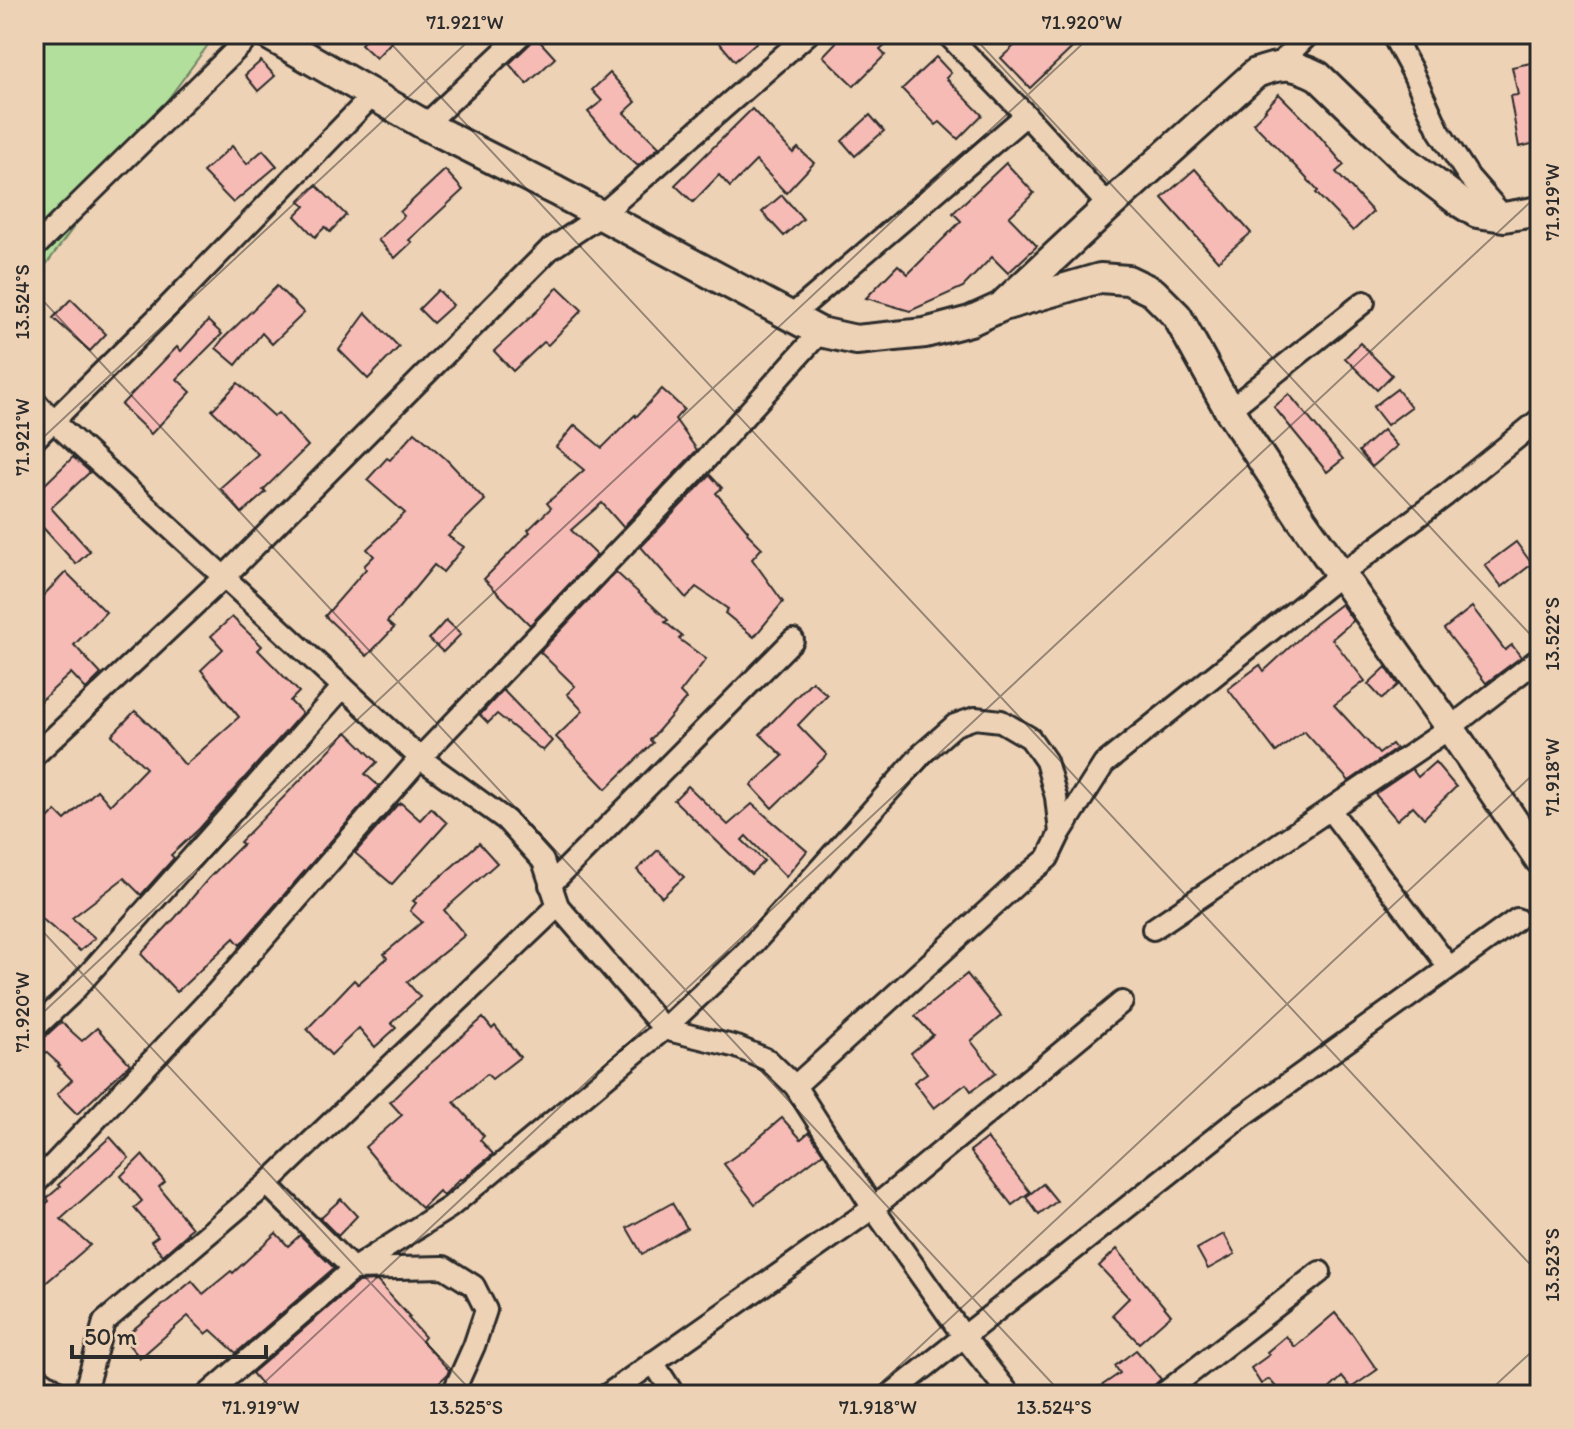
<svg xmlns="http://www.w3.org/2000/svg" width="1574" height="1429" viewBox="0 0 1574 1429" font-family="Itim,sans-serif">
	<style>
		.green { fill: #b3df9c; stroke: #6f8564; stroke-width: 2 }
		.building { fill: #f7bbb5; stroke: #2b2b2b; stroke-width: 2 }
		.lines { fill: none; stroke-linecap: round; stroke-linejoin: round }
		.street-casing { stroke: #2b2b2b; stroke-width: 26 }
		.secondary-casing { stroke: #2b2b2b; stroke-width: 34 }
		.street { stroke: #eed2b5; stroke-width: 20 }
		.secondary { stroke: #eed2b5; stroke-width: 28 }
		.ticks { fill: none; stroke: #2b2b2b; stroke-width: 2; stroke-opacity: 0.45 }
		.neatline { fill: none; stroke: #2b2b2b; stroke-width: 3 }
		.ticks-label { font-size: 20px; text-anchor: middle; fill: #2b2b2b }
	</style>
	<rect width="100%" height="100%" fill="#eed2b5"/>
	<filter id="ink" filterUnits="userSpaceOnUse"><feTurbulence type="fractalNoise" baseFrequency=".0125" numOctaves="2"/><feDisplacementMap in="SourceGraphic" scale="16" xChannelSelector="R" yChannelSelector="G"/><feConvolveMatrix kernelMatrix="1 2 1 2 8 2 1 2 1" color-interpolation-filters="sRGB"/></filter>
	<g filter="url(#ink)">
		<path class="green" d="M34,34H216L34,281Z"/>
		<g class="building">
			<path d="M371,34H399L376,58L361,44Z"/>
			<path d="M712,34H766L735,61Z"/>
			<path d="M844,34H899L880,50L885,55L854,86L823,56Z"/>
			<path d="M1027,34H1087L1030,88L1001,58Z"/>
			<path d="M535,36L555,58L527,84L509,64L531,43Z"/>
			<path d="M936,57L951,73L946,78L982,115L958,139L940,122L936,125L902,89Z"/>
			<path d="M261,61L275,76L258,91L245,75Z"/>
			<path d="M1540,61V142L1519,147L1510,96L1518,95L1512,67Z"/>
			<path d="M610,73L636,102L624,113L659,147L638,166L622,152L588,112L602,101L592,90Z"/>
			<path d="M1279,94L1311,126L1344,165L1336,172L1373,212L1353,231L1316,193L1318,191L1297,168L1253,123L1266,110L1265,109Z"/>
			<path d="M752,109L793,153L798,148L814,163L786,193L756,161L730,187L719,175L693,202L675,185Z"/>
			<path d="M870,115L884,131L855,156L842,141Z"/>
			<path d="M232,146L247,164L263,150L277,166L233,203L203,172Z"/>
			<path d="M1006,163L1034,193L1009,217L1037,246L1008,273L992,257L963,287L910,311L866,298L898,265L908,274L961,221L953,213Z"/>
			<path d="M1195,169L1251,233L1218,261L1162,198Z"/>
			<path d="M445,170L463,190L409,240L412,242L395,258L378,240L404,216L400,212Z"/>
			<path d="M316,185L346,215L330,232L325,227L315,237L295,216L305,206L299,201Z"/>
			<path d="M782,195L803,219L784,236L762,212Z"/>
			<path d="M277,286L304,313L272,344L262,333L236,365L216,348L223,339Z"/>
			<path d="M558,287L582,310L548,345L544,342L513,371L494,351L537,311Z"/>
			<path d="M438,290L453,305L433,323L419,309Z"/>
			<path d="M71,299L106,334L90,351L53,318Z"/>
			<path d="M366,313L399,347L368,379L339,350Z"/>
			<path d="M208,321L222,334L177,379L191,392L151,434L121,405L177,347L181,351Z"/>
			<path d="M1360,343L1392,375L1377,390L1345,358Z"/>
			<path d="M238,383L274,416L278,413L308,446L263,490L266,492L242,513L220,488L258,454L212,410Z"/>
			<path d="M662,389L684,409L675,419L697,450L623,527L602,503L571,530L597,555L530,625L484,579L530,532L528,530L551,508L547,503L584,470L556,447L575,425L602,448L635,415L636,417Z"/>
			<path d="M1397,389L1411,407L1387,425L1373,407Z"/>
			<path d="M1289,394L1343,459L1327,472L1274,407Z"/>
			<path d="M1383,430L1397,446L1372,467L1359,451Z"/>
			<path d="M415,432L446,459L485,500L448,536L464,547L443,572L434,565L387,622L394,628L367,656L325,616L366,569L364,566L374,556L367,549L405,513L367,480L387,458L390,460Z"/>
			<path d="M73,457L90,472L51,508L90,551L76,564L37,521L34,524V489L37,492Z"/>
			<path d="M710,475L722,488L716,493L748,531L747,533L762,548L752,559L783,602L754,637L725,613L728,609L696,587L686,598L641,547Z"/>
			<path d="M1516,542L1532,564L1502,587L1485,565Z"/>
			<path d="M66,572L106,612L74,645L101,674L86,689L71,673L34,707V605Z"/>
			<path d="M616,572L668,620L665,622L682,636L679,639L706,659L680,693L686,699L650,740L653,743L606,789L556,737L583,711L567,694L575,686L540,652Z"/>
			<path d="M1341,604L1353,621L1332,639L1365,681L1334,705L1379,754L1392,744L1396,749L1349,781L1304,731L1276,752L1228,689L1260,665L1264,671L1315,624Z"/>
			<path d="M1472,607L1505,650L1512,645L1521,657L1486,683L1444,629Z"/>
			<path d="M232,617L262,646L258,650L299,692L290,701L302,713L199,829L171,855L174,858L141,895L124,878L72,918L95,938L80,951L34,912V833L56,811L65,820L97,790L110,805L146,768L112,735L135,711L154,729L185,765L239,717L201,670L223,649L211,636Z"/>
			<path d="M446,620L461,634L443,652L429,639Z"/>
			<path d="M1386,667L1398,685L1382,699L1368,684Z"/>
			<path d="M812,681L827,695L798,725L827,755L772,808L751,785L783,756L760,734Z"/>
			<path d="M503,690L552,741L543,751L497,714L488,723L480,715Z"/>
			<path d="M347,732L377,762L365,774L379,786L240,945L234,938L177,992L141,954L175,918L208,879L243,844L240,842Z"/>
			<path d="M1435,762L1456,787L1424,818L1413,806L1397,820L1375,794L1412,769L1418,777Z"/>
			<path d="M688,786L728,825L752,804L807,851L786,877L746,836L742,840L764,861L751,874L674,800Z"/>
			<path d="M401,803L420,820L431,808L447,823L392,884L355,853L398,804L399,805Z"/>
			<path d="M479,843L497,863L444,910L465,935L407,982L420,997L391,1023L396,1028L375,1047L359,1028L331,1055L307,1029L354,980L358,984L387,958L384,954L422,922L410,911L416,903L413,901Z"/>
			<path d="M658,850L684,877L662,897L637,870Z"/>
			<path d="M967,974L1001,1016L971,1041L996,1073L971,1091L966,1084L934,1108L914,1082L927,1073L911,1053L933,1035L915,1016Z"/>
			<path d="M483,1018L492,1029L495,1026L520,1057L492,1079L487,1074L454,1102L484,1136L480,1140L493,1154L462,1180L460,1179L443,1196L439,1191L422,1208L390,1177L365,1147L402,1115L390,1102L423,1070Z"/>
			<path d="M61,1022L82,1041L97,1028L130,1064L77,1114L57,1094L72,1080L58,1066L60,1065L37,1044Z"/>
			<path d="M782,1118L801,1139L809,1132L823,1153L755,1204L724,1164L749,1146Z"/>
			<path d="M110,1137L129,1158L61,1219L90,1245L34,1293V1214L49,1201L47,1198L60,1187L58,1185Z"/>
			<path d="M987,1138L1030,1192L1012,1205L970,1151Z"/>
			<path d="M142,1155L165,1182L159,1187L192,1228L187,1232L188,1233L163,1255L151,1241L158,1236L134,1208L142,1201L121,1176Z"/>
			<path d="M1043,1184L1057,1201L1039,1215L1026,1197Z"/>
			<path d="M341,1199L357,1216L338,1236L320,1218Z"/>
			<path d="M672,1203L687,1228L642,1254L627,1228Z"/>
			<path d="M276,1233L288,1246L300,1235L334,1268L236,1353L211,1330L206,1334L188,1316L140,1358L123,1338L192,1281L203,1294L231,1271L233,1273Z"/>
			<path d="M1224,1234L1235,1254L1208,1269L1197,1249Z"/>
			<path d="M1117,1249L1171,1315L1139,1343L1112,1315L1129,1298L1099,1266Z"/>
			<path d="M377,1281L410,1317L408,1318L425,1337L422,1341L449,1370L447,1375L425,1395H270L252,1373L358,1282Z"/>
			<path d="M1335,1313L1353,1335L1377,1370L1351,1388L1342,1377L1323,1395H1283L1269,1379L1261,1384L1251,1368L1269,1355L1267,1352L1286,1336L1295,1347Z"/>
			<path d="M1136,1350L1161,1379L1150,1389L1149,1395H1088L1120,1373L1115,1366Z"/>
		</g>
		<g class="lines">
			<g class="street-casing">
				<g id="street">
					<path d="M947,34L1026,115L1109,206"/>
					<path d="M1392,34L1412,71L1439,131L1469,177L1504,217"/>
					<path d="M1278,65L1309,34"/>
					<path d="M425,125L522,34"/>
					<path d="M34,248L252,34"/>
					<path d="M790,317L1026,115"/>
					<path d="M34,400L53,421L224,577L34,756"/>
					<path d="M1229,410L1364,302"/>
					<path d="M34,440L164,311L373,95"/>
					<path d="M1330,810L1449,967"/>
					<path d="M550,885L793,640"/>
					<path d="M1153,929L1450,728L1540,658"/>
					<path d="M34,1029L70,995L343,687"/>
					<path d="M664,1029L746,952L922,754L955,725L975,718L1001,721L1030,738L1046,761L1056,797L1060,833"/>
					<path d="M664,1029L737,1047L768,1060L795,1086L873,1208L964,1337L1010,1395"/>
					<path d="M795,1086L1019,882L1048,858L1060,833L1104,764L1340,575L1446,495L1540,419"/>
					<path d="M267,1184L353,1269L444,1267L474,1286L486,1310L474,1346L452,1395"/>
					<path d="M34,1185L215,994L420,758L698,468L820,332"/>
					<path d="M653,1362L674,1395"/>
					<path d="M34,1375L63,1395"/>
					<path d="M84,1395L104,1322L267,1184L558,906"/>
					<path d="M207,1395L353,1269L450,1207L664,1029L558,906L543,861L506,820L420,758L224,577L549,250L600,216L808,34"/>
					<path d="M607,1395L873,1208L1122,1002"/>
					<path d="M890,1395L1236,1121L1517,919"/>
					<path d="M1162,1395L1320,1272"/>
				</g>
			</g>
			<g class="secondary-casing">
				<g id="secondary">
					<path d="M267,34L425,125L556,191L820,332L856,340L925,333L970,321L1003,306L1100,278L1128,280L1153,292L1177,316L1229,410L1302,520L1450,728L1540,860"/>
					<path d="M1006,302L1109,206L1256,73C1284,63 1292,63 1318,76L1406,161L1461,203L1477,213L1504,217L1540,211"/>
				</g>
			</g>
			<use href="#street" class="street"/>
			<use href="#secondary" class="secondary"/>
		</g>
	</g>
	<path class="ticks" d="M382,34L1540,1275M971,34L1540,645M34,291L1063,1395M34,446L476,34M34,922L475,1395M34,1021L1093,34M251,1395L1540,193M868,1395L1540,768M1485,1395L1540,1344"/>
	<rect width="1574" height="1429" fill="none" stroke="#eed2b5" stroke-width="88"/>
	<path d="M72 1345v12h194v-12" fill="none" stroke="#2b2b2b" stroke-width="4"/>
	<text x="84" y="1345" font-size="24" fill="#2b2b2b" stroke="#eed2b5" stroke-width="6" paint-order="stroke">50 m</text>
	<rect x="44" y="44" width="1486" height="1341" class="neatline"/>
	<g class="ticks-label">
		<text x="465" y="29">71.921°W</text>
		<text x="1082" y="29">71.920°W</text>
		<text transform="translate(1552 202) rotate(-90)" y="7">71.919°W</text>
		<text transform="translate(22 302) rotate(-90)" y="7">13.524°S</text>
		<text transform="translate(22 437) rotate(-90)" y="7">71.921°W</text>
		<text transform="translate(1552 634) rotate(-90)" y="7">13.522°S</text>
		<text transform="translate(1552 777) rotate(-90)" y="7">71.918°W</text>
		<text transform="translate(22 1012) rotate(-90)" y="7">71.920°W</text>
		<text transform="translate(1552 1265) rotate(-90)" y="7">13.523°S</text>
		<text x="261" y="1414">71.919°W</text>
		<text x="466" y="1414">13.525°S</text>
		<text x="878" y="1414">71.918°W</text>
		<text x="1054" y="1414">13.524°S</text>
	</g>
</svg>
